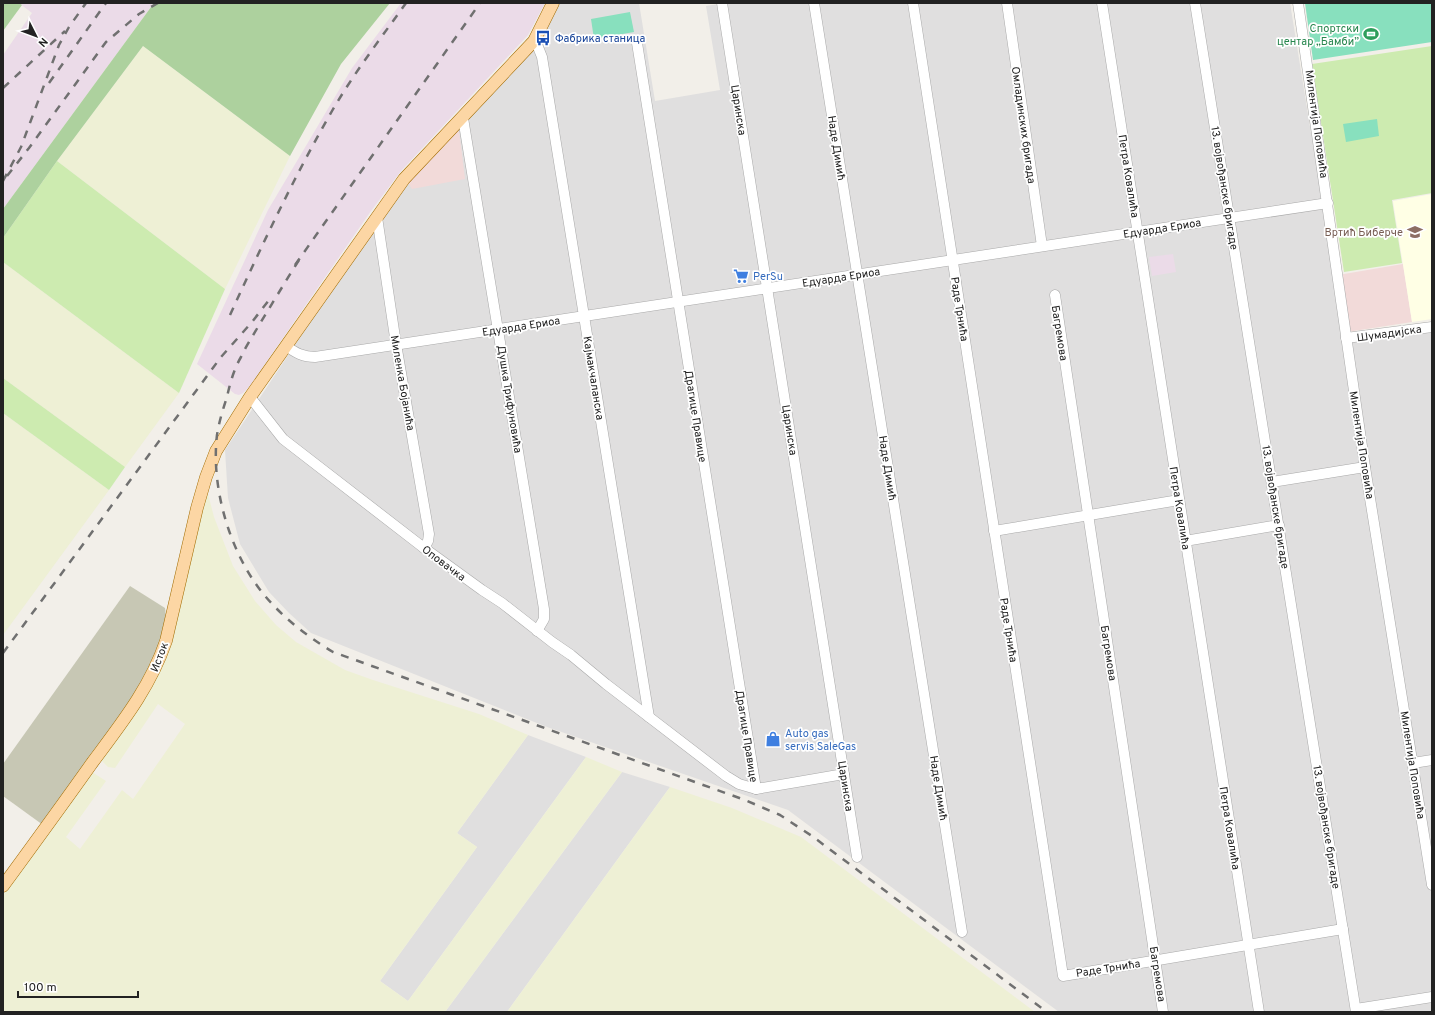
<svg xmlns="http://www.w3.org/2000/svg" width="1435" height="1015" viewBox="0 0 1435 1015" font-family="Overpass,sans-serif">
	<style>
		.residential { fill: #e0dfdf }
		.commercial { fill: #f2dad9 }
		.industrial { fill: #ebdbe8 }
		.education { fill: #ffffe5 }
		.construction { fill: #c7c7b4 }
		.farmland { fill: #eef0d5 }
		.grass { fill: #cdebb0 }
		.forest { fill: #add19e }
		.pitch { fill: #88e0be }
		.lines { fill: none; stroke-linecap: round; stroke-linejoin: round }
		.minor-casing { stroke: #a9a9a9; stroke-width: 11 }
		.major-casing { stroke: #a06b00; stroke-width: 13 }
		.minor { stroke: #fff; stroke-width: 10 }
		.major { stroke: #fcd6a4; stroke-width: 12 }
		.rail { stroke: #707070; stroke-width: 2.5; stroke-dasharray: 8 8; stroke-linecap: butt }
		.labels { text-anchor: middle; stroke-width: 3.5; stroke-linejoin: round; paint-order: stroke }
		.leisure-label { font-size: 11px; fill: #27864d; stroke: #fff; text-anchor: end }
		.transit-label { font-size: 11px; fill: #164399; stroke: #fff; text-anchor: start }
		.street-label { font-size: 11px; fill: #222; stroke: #fff }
		.education-label { font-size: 11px; fill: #785e54; stroke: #fff; text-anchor: end }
		.shop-label { font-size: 11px; fill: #366cbe; stroke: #fff; text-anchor: start }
	</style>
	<rect width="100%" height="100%" fill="#f2efe9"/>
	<g class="residential">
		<path d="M559,3H639L655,101L720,90L706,6L725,3H1290L1345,343L1432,330V1012H1059L788,810L547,727L311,633L289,613L269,592L240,544L228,498L225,450L404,181L545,31Z"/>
		<path d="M528,735L586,757L408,1001L380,981L477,847L457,833Z"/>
		<path d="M622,772L670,787L507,1012H445Z"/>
	</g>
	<g class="commercial">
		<path d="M456,128L459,131L465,179L412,189L407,181Z"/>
		<path d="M1403,264L1412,322L1347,332L1338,275Z"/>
	</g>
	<g class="industrial">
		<path d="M19,3H154L3,209V55L32,13Z"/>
		<path d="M401,3H545L528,35L401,171L371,211L249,387L243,393L239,395L235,394L197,364L268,210L352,68Z"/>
		<path d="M1173,254L1176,272L1152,276L1149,257Z"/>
	</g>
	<path class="education" d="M1432,194V319L1412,322L1393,201Z"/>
	<path class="construction" d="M130,586L165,608L167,626L143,687L43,825L3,796V764Z"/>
	<g class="farmland">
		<path d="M143,46L290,156L225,289L57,161Z"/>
		<path d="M3,262L179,393L125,467L3,378Z"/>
		<path d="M3,413L109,490L3,635Z"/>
		<path d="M207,490L214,517L233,566L255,601L276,625L296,642L345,670L373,680L479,714L528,735L457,833L477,847L380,981L408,1001L586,757L622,772L445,1012H3V895L92,772L106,781L66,837L80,849L122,790L133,799L185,724L158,704L115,768L108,767L101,760L126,725L159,674L172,638Z"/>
		<path d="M670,787L732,808L801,837L1035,1012H507Z"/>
	</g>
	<g class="grass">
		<path d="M1432,46V193L1392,200L1402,263L1344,272L1312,64Z"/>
		<path d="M57,161L225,289L179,393L3,262V238Z"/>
		<path d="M3,378L125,467L109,490L3,413Z"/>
	</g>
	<g class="forest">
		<path d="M3,3H19L22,5L3,31Z"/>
		<path d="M154,3H390L341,64L290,156L143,46L57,161L3,238V209Z"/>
	</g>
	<g class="pitch">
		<path d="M1305,3H1432V42L1313,60Z"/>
		<path d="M630,12L634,32L594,39L591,19Z"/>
		<path d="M1377,119L1379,136L1346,142L1343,124Z"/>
	</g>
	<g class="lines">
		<g class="minor-casing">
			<g id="minor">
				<path d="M722,3L857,857"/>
				<path d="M814,3L962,932"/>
				<path d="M913,3L1063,976L1343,929"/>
				<path d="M1007,3L1042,246"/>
				<path d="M1102,3L1259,1012"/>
				<path d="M1195,3L1356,1012"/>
				<path d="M1298,3L1365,467L1432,885"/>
				<path d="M534,41L538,47L542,57L649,717"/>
				<path d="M637,43L756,789"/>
				<path d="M463,118L544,609V619L537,631"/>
				<path d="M377,217L396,344L429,534L428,541L424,548"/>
				<path d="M1055,295L1163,1012"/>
				<path d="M1346,338L1432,327"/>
				<path d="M286,346C296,353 303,357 315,357L1328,203"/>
				<path d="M250,397L283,439L424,548L482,590L502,603L552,642L571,655L606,684L726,776L739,784L756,789L844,774"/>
				<path d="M1272,482L1365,467"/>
				<path d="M994,531L1179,500"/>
				<path d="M1185,541L1279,525"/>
				<path d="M1413,763L1432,760"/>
				<path d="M1356,1009L1432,997"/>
			</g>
		</g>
		<g class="major-casing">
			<path id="major" d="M3,886C33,845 63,804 92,763C121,724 150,688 166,641L197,508L206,477L216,451L250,397L404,179L534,41L553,3"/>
		</g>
		<use href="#minor" class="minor"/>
		<use href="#major" class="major"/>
		<g class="rail">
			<path d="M49,83L106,3"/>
			<path d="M3,88L65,31"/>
			<path d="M7,176L29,148L106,42L139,14L158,3"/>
			<path d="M3,181L21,147L59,45L69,27L86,3"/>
			<path d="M299,260C285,282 272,304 259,325C253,336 246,346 241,357C234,369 230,383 227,397C223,409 219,422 217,435C211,485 228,546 258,587C278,614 305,635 333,652L745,800L780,815L812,836L1047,1012"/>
			<path d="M295,265L480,3"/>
			<path d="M230,315C262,245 294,177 332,111C354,73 381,38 406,3"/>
			<path d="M3,653L221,357L252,322L269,300"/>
		</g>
	</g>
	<defs>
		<g id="stadium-bare" transform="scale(1.2)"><path d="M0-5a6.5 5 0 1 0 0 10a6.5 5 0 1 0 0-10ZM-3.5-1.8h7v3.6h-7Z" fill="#2e9e5b" stroke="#fff" stroke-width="2.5" paint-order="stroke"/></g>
		<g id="bus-bare" transform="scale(1.2)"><path d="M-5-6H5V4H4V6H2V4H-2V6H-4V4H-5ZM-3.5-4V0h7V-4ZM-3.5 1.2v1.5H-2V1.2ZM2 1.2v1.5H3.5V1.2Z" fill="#1a4fb4" stroke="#fff" stroke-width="2.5" paint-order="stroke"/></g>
		<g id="school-bare" transform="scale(1.2)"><path d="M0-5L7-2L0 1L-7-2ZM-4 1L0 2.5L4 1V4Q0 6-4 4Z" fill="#8d6e63" stroke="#fff" stroke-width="2.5" paint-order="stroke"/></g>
		<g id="supermarket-bare" transform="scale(1.2)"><path d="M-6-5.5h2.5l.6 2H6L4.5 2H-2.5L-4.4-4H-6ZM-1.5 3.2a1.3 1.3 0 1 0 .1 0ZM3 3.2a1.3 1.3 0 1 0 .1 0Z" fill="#3f7fe0" stroke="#fff" stroke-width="2.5" paint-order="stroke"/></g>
		<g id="shop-bare" transform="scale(1.2)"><path d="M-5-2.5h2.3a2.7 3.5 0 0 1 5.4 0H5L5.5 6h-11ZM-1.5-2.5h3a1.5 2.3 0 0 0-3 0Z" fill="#3f7fe0" stroke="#fff" stroke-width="2.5" paint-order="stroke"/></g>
	</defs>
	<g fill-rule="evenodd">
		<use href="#stadium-bare" x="1371" y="34"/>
		<use href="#bus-bare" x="543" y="38"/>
		<use href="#school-bare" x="1415" y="232"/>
		<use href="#supermarket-bare" x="741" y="276"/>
		<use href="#shop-bare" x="773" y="739"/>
	</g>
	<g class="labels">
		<g class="leisure-label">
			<text x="1359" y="32">Спортски<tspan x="1359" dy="13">центар „Бамби”</tspan></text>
		</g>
		<g class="transit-label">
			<text x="555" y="42">Фабрика станица</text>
		</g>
		<g class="street-label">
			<text transform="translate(739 110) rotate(81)" y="4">Царинска</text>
			<text transform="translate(1317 124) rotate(82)" y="4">Милентија Поповића</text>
			<text transform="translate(1024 125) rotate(82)" y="4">Омладинских бригада</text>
			<text transform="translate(837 148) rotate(81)" y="4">Наде Димић</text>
			<text transform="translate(1129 176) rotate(81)" y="4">Петра Ковалића</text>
			<text transform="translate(1225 188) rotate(81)" y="4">13. војвођанске бригаде</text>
			<text transform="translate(1162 228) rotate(-9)" y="4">Едуарда Ериоа</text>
			<text transform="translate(841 277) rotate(-9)" y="4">Едуарда Ериоа</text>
			<text transform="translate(960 309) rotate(81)" y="4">Раде Трнића</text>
			<text transform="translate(521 326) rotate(-9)" y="4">Едуарда Ериоа</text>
			<text transform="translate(1060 333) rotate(81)" y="4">Багремова</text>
			<text transform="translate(1389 333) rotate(-8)" y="4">Шумадијска</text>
			<text transform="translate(594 378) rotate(81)" y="4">Кајмакчаланска</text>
			<text transform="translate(403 383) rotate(80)" y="4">Миленка Бојанића</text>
			<text transform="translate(510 399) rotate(81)" y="4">Душка Трифуновића</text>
			<text transform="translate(696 416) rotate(81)" y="4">Драгице Правице</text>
			<text transform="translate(790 430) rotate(81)" y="4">Царинска</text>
			<text transform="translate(1362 445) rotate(81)" y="4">Милентија Поповића</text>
			<text transform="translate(888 468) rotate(81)" y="4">Наде Димић</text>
			<text transform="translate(1276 507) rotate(81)" y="4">13. војвођанске бригаде</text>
			<text transform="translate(1180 508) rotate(81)" y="4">Петра Ковалића</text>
			<text transform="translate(444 563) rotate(37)" y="4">Оповачка</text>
			<text transform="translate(1009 630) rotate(81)" y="4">Раде Трнића</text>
			<text transform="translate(1109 653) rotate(81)" y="4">Багремова</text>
			<text transform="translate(159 657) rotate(-69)" y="4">Исток</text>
			<text transform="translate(747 736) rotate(81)" y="4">Драгице Правице</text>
			<text transform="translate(1413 765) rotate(81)" y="4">Милентија Поповића</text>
			<text transform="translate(846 786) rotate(81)" y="4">Царинска</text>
			<text transform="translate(939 788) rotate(81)" y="4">Наде Димић</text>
			<text transform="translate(1327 827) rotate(81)" y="4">13. војвођанске бригаде</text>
			<text transform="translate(1230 828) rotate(81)" y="4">Петра Ковалића</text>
			<text transform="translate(1108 968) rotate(-9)" y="4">Раде Трнића</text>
			<text transform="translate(1158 974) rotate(81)" y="4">Багремова</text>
		</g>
		<g class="education-label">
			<text x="1403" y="236">Вртић Биберче</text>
		</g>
		<g class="shop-label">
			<text x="753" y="280">PerSu</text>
			<text x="785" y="737">Auto gas<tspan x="785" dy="13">servis SaleGas</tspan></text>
		</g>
	</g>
	<rect width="1435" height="1015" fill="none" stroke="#222222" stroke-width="8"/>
	<g transform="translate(36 36) rotate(132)" stroke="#ffffff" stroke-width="3" paint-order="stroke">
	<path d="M0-3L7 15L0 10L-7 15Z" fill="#222222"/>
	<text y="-6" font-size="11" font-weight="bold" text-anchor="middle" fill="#222222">N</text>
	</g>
	<path d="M18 991v6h120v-6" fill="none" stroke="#222222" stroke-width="2"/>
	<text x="24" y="991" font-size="12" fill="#222222" stroke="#ffffff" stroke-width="3" paint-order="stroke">100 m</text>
</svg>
